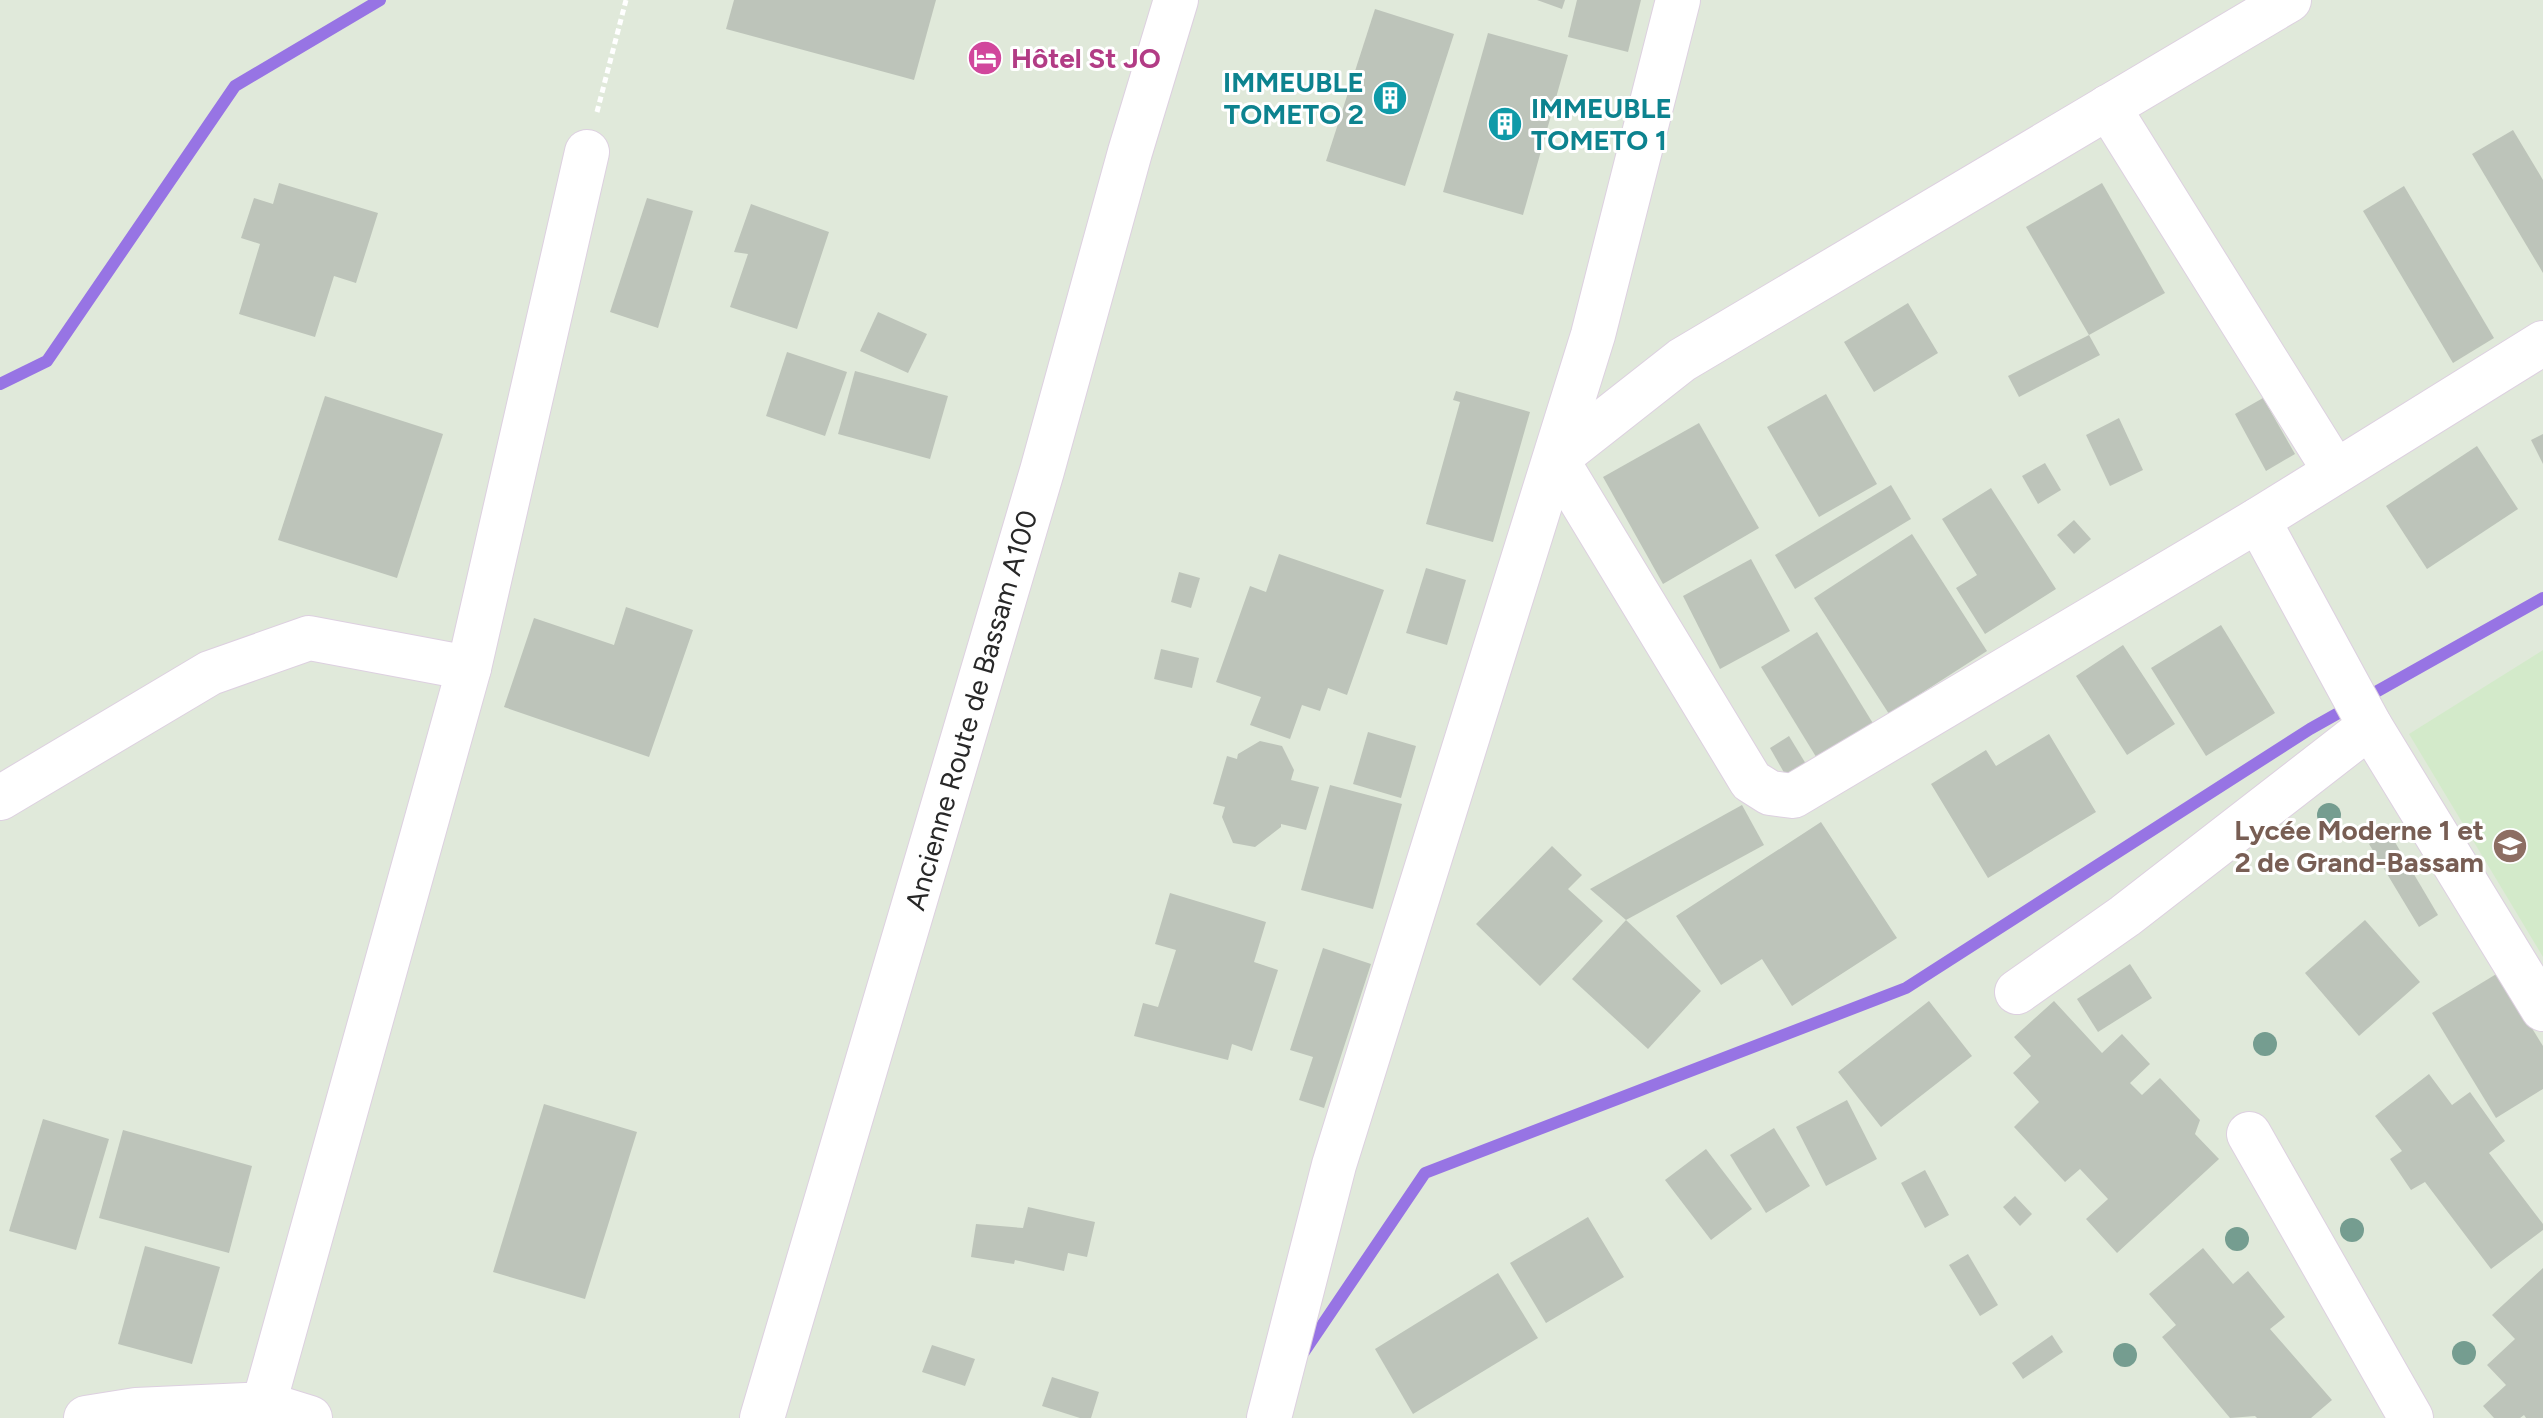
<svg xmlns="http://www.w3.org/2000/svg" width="2543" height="1418" viewBox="0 0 2543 1418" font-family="Figtree,sans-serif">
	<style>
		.education { fill: #d3eaca }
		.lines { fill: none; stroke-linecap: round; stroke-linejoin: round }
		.stream { stroke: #9774e4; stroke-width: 12 }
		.building { fill: #bdc4ba }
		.minor-casing { stroke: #ddd0e0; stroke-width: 46 }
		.secondary-casing { stroke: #ddd0e0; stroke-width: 46 }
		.path { stroke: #fff; stroke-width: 5; stroke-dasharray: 6 4; stroke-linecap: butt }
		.minor { stroke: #fff; stroke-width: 44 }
		.secondary { stroke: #fff; stroke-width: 44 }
		.tree { fill: #759d90 }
		.labels { text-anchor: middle; stroke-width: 6; stroke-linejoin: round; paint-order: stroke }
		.hotel-label { font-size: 28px; font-weight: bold; fill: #b23c85; stroke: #fff; text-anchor: start }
		.culture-label { font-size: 28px; font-weight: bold; fill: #0d838f; stroke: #fff; text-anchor: end }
		.street-label { font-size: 28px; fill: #282828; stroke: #fff }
		.education-label { font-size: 28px; font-weight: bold; fill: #785e54; stroke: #fff; text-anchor: end }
	</style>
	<rect width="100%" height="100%" fill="#e0e9da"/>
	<path class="education" d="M2543,650V957L2409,734Z"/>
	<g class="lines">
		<g class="stream">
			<path d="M0,384L47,361L235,86L380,0"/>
			<path d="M1304,1352L1425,1173L1906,988L2310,729L2543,598"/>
		</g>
	</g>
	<g class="building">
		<path d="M734,0H936L914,80L726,29Z"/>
		<path d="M1537,0H1565L1562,9Z"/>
		<path d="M1577,0H1641L1628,52L1568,37Z"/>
		<path d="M1375,9L1454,34L1405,186L1326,161Z"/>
		<path d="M1488,33L1568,55L1523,215L1443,192Z"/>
		<path d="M2513,130L2543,180V273L2472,154Z"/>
		<path d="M279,183L378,213L356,283L334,276L315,337L239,314L260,244L241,238L254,198L273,204Z"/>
		<path d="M2102,183L2165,293L2089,335L2026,227Z"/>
		<path d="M2404,186L2494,338L2453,363L2363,211Z"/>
		<path d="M647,198L693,211L658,328L610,312Z"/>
		<path d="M751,204L829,232L797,329L730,307L748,254L734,252Z"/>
		<path d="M1908,303L1938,353L1874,392L1844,342Z"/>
		<path d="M878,312L927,334L908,373L860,351Z"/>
		<path d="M2089,335L2100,355L2019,397L2008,376Z"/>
		<path d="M787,352L847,372L825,436L766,416Z"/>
		<path d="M855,371L948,396L930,459L838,434Z"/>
		<path d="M1456,391L1530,412L1493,542L1426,524L1460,402L1453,400Z"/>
		<path d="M1826,394L1877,484L1819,517L1767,427Z"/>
		<path d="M325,396L443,434L397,578L278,540Z"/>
		<path d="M2263,398L2295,454L2266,471L2235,414Z"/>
		<path d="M2119,418L2143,470L2110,486L2086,435Z"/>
		<path d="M1699,423L1759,528L1663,584L1603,477Z"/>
		<path d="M2543,434V464L2531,440Z"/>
		<path d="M2477,446L2518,509L2427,569L2386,506Z"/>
		<path d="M2045,463L2061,490L2038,504L2022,476Z"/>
		<path d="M1891,485L1911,519L1795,589L1775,555Z"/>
		<path d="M1991,488L2056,589L1985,634L1956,588L1977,575L1942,519Z"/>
		<path d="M2074,520L2091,539L2074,554L2057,535Z"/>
		<path d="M1912,534L1987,651L1889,714L1814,598Z"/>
		<path d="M1279,554L1384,590L1347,695L1328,688L1320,711L1302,705L1290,739L1250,725L1261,697L1216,682L1250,586L1266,592Z"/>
		<path d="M1751,559L1790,631L1720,669L1683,596Z"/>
		<path d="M1426,568L1466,580L1447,645L1406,633Z"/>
		<path d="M1179,572L1200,578L1191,608L1171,602Z"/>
		<path d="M626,607L693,630L649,757L504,707L534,618L614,645Z"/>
		<path d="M2221,625L2275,713L2206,756L2151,668Z"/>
		<path d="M1817,632L1874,725L1818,760L1761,667Z"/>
		<path d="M2123,645L2175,724L2127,755L2076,676Z"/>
		<path d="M1161,649L1199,658L1192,688L1154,679Z"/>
		<path d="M1368,732L1416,746L1401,798L1353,784Z"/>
		<path d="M2049,734L2096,812L1988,878L1931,784L1986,750L1996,766Z"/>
		<path d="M1789,736L1806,764L1786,776L1770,748Z"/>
		<path d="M1260,741L1282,746L1294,770L1291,780L1319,787L1306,830L1281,824V827L1255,847L1233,843L1222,817L1225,807L1213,804L1227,756L1237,759L1238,754Z"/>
		<path d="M1330,785L1402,804L1373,909L1301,890Z"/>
		<path d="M1742,805L1764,845L1626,920L1590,889Z"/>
		<path d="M1821,822L1897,938L1792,1006L1762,959L1721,985L1676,916Z"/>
		<path d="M2389,832L2438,915L2419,927L2369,844Z"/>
		<path d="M1552,846L1582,875L1568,889L1603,921L1540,986L1476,924Z"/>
		<path d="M1170,893L1266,922L1254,962L1278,970L1252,1051L1232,1044L1228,1060L1134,1036L1143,1003L1158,1007L1176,950L1155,944Z"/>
		<path d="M1626,920L1701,991L1648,1049L1572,979Z"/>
		<path d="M2365,920L2420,982L2359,1036L2305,973Z"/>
		<path d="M1323,948L1371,964L1324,1108L1299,1100L1313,1057L1290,1050Z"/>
		<path d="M2130,964L2152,998L2098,1032L2077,999Z"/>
		<path d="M2498,973L2543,1046V1089L2496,1118L2432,1013Z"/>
		<path d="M1929,1001L1972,1056L1881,1127L1838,1072Z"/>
		<path d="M2054,1001L2102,1053L2122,1034L2150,1064L2130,1083L2142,1095L2160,1078L2200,1120L2195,1134L2219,1159L2117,1253L2086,1219L2108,1199L2080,1169L2065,1182L2014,1127L2039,1102L2013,1073L2031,1056L2014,1037Z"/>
		<path d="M2429,1074L2452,1105L2470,1092L2505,1141L2489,1153L2543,1224V1230L2491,1269L2425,1182L2411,1190L2390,1159L2402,1151L2375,1116Z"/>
		<path d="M1847,1100L1877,1159L1826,1186L1796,1127Z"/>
		<path d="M544,1104L637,1132L585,1299L493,1272Z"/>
		<path d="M43,1119L109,1139L76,1250L9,1231Z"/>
		<path d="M1774,1128L1810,1186L1766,1213L1730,1155Z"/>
		<path d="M123,1130L252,1166L229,1253L99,1218Z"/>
		<path d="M1706,1149L1752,1209L1711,1240L1665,1180Z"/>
		<path d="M1925,1170L1949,1215L1925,1228L1901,1183Z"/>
		<path d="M2015,1196L2032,1214L2020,1226L2003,1207Z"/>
		<path d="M1028,1207L1095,1222L1087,1257L1068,1253L1064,1271L1015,1260L1014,1264L971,1257L976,1224L1023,1228Z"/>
		<path d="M1588,1217L1624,1277L1546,1323L1510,1263Z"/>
		<path d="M145,1246L220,1267L192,1364L118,1344Z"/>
		<path d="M2203,1248L2233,1284L2248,1271L2285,1317L2270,1329L2332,1400L2311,1418H2257L2255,1416L2230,1418L2162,1337L2176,1325L2149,1294Z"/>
		<path d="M1968,1254L1998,1305L1980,1316L1949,1265Z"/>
		<path d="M2543,1268V1418H2526L2524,1415L2520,1418H2494L2483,1406L2506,1385L2487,1365L2515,1339L2492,1315Z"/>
		<path d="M1498,1273L1538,1338L1413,1414L1375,1349Z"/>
		<path d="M2052,1335L2063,1352L2023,1379L2012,1363Z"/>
		<path d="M932,1345L975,1359L965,1386L922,1372Z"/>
		<path d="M1052,1377L1099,1392L1091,1418H1080L1042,1406Z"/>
	</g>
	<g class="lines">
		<g class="minor-casing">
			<g id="minor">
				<path d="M2289,0L1682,360L1556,459L1751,781L1770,793L1793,796L2258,520L2543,343"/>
				<path d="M2108,107L2335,471"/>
				<path d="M2258,520L2370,726L2543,1009"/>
				<path d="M0,798L210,673L309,638L469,668"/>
				<path d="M2017,992L2125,916L2370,726"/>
				<path d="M2249,1134L2411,1418"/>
				<path d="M86,1418L136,1410L265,1404L310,1418"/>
				<path d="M260,1418L469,668L587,152"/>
				<path d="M1269,1418L1334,1165L1593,335L1678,0"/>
			</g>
		</g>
		<g class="secondary-casing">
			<path id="secondary" d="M762,1418L1042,471L1130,152L1176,0"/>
		</g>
		<path class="path" d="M597,112L626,0"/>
		<use href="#minor" class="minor"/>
		<use href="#secondary" class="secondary"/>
	</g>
	<g class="tree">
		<circle cx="2329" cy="815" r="12"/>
		<circle cx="2265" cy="1044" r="12"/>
		<circle cx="2352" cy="1230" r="12"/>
		<circle cx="2237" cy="1239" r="12"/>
		<circle cx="2464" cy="1353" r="12"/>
		<circle cx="2125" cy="1355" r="12"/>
	</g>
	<defs>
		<g id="hotel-disc" transform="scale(1.8)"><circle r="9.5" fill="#d1479c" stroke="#fff"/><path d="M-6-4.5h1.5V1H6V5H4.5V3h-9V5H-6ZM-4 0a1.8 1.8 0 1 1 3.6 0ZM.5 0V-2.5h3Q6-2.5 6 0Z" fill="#fff"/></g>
		<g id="building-disc" transform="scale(1.8)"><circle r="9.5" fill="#0f9aa8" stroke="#fff"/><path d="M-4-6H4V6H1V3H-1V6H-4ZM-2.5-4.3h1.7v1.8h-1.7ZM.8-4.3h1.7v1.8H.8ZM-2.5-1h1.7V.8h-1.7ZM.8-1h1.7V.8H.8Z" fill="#fff"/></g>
		<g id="school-disc" transform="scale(1.8)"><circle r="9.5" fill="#8d6e63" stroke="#fff"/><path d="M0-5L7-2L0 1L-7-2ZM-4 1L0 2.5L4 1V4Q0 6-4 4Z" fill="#fff"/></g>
	</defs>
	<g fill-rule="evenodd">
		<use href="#hotel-disc" x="985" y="58"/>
		<use href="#building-disc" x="1390" y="98"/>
		<use href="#building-disc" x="1505" y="124"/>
		<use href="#school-disc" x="2510" y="846"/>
	</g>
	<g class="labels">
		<g class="hotel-label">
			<text x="1011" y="68">Hôtel St JO</text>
		</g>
		<g class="culture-label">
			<text x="1364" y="92">IMMEUBLE<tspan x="1364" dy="32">TOMETO 2</tspan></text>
			<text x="1531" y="118" text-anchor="start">IMMEUBLE<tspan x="1531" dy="32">TOMETO 1</tspan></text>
		</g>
		<g class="street-label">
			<text transform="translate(971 710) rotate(-74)" y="10">Ancienne Route de Bassam A100</text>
		</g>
		<g class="education-label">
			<text x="2484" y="840">Lycée Moderne 1 et<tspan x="2484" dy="32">2 de Grand-Bassam</tspan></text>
		</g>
	</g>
</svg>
